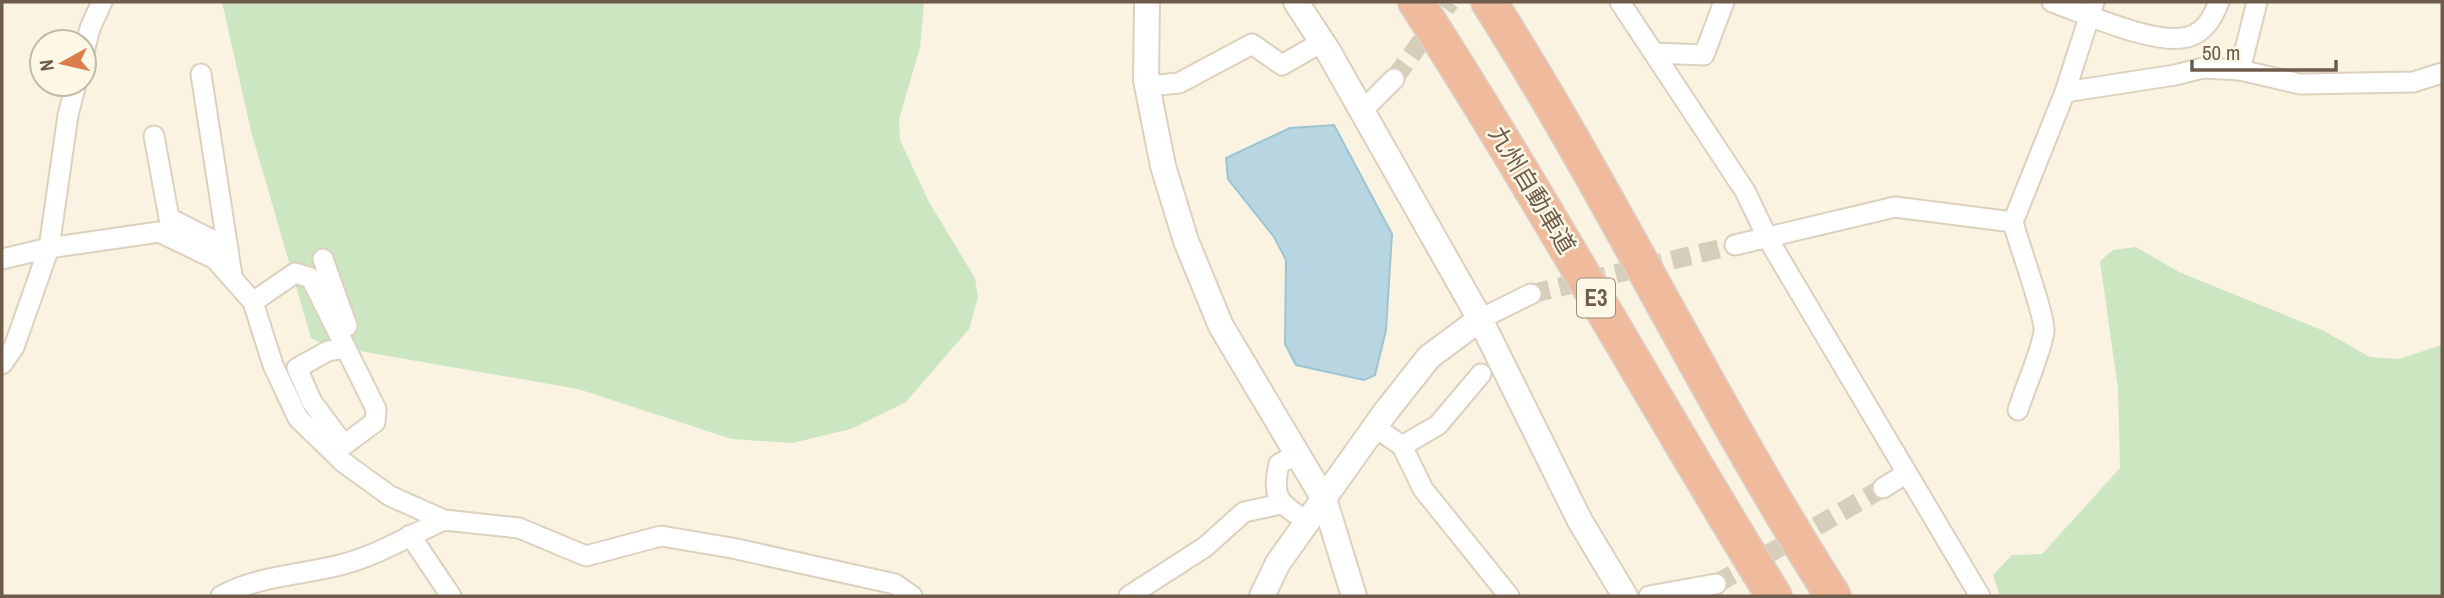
<svg xmlns="http://www.w3.org/2000/svg" width="2444" height="598" viewBox="0 0 2444 598" font-family="'Archivo Narrow','Noto Sans JP',sans-serif">
	<style>
		.green { fill: #cce6c1 }
		.water { fill: #b7d6e1; stroke: #9ec4d2; stroke-width: 2 }
		.lines { fill: none; stroke-linecap: round; stroke-linejoin: round }
		.minor-tunnel { stroke: #d7cdbb; stroke-width: 19; stroke-dasharray: 19 10; stroke-linecap: butt }
		.minor-casing { stroke: #ddd0be; stroke-width: 23 }
		.tertiary-casing { stroke: #ddd0be; stroke-width: 28 }
		.motorway-casing { stroke: #dad4d0; stroke-width: 38 }
		.minor { stroke: #fff; stroke-width: 19 }
		.tertiary { stroke: #fff; stroke-width: 24 }
		.motorway { stroke: #f0bb9c; stroke-width: 35 }
		.labels { text-anchor: middle; stroke-width: 5; stroke-linejoin: round; paint-order: stroke }
		.shield { fill: #fdf7e6; stroke: #9a8a79; stroke-width: 2 }
		.shield-label { font-size: 23px; font-weight: bold; fill: #6f5b4a }
		.street-label { font-size: 24px; fill: #6f5b4a; stroke: #fdf7e6 }
	</style>
	<rect width="100%" height="100%" fill="#faf3e1"/>
	<g class="green">
		<path d="M222,2H924L920,48L899,119L900,140L929,202L975,278L978,297L969,329L906,402L851,429L792,443L732,439L578,389L325,345L311,338L251,131Z"/>
		<path d="M2136,247L2179,272L2322,330L2370,357L2399,359L2442,345V596H2000L1993,575L2012,555L2042,554L2120,468L2118,389L2100,261L2113,250Z"/>
	</g>
	<path class="water" d="M1334,125L1392,234L1386,330L1375,375L1364,380L1296,365L1285,344L1286,260L1274,237L1228,179L1226,158L1290,128Z"/>
	<g class="lines">
		<g class="minor-tunnel">
			<path d="M1394,79L1450,2"/>
			<path d="M1531,294L1735,245"/>
			<path d="M1716,584L1883,488"/>
		</g>
		<g class="minor-casing">
			<g id="minor">
				<path d="M1620,2L1745,191L1768,239L1980,596"/>
				<path d="M2052,2C2084,13 2155,46 2188,37C2205,32 2213,17 2219,2"/>
				<path d="M84,52L90,28L102,2"/>
				<path d="M1654,53L1704,55L1724,2"/>
				<path d="M2240,70L2257,2"/>
				<path d="M201,74L232,276"/>
				<path d="M1147,86L1179,83L1252,44L1282,65L1322,42"/>
				<path d="M2065,92L2094,2"/>
				<path d="M1361,112L1394,79"/>
				<path d="M154,136L169,218L228,248"/>
				<path d="M2013,222C2018,242 2046,318 2044,332C2039,358 2026,385 2018,410"/>
				<path d="M1735,245L1895,207L2013,222L2065,92L2175,75L2203,68L2240,70L2300,84L2413,82L2442,73"/>
				<path d="M2,259L49,248L159,232L215,259L253,302L273,365L298,418L343,462L390,496L444,520L519,528L586,556L661,536L732,548L895,584L912,596"/>
				<path d="M323,259L347,326"/>
				<path d="M253,302L295,273L311,278L376,409L375,422L344,445L312,402L297,368L328,351L346,348"/>
				<path d="M1480,319L1531,294"/>
				<path d="M2,364L14,347L49,248L68,115L76,84"/>
				<path d="M1375,427L1402,446L1423,489L1509,596"/>
				<path d="M1402,446L1438,425L1481,374"/>
				<path d="M1297,454L1279,464C1271,500 1280,503 1308,522"/>
				<path d="M1883,488L1907,473"/>
				<path d="M410,535L451,596"/>
				<path d="M221,596C257,576 301,575 340,565C377,556 410,535 444,520"/>
				<path d="M1129,596L1205,547L1244,512L1281,504"/>
				<path d="M1649,596L1716,584"/>
			</g>
		</g>
		<g class="tertiary-casing">
			<g id="tertiary">
				<path d="M1147,2L1146,80L1163,166L1186,241L1221,326L1324,499L1354,596"/>
				<path d="M1296,2L1328,51L1480,319L1580,521L1625,596"/>
				<path d="M1262,596L1278,563L1384,414L1429,357L1480,319"/>
			</g>
		</g>
		<g class="motorway-casing">
			<g id="motorway">
				<path d="M1416,2C1541,196 1652,399 1774,596"/>
				<path d="M1489,2C1612,195 1710,403 1833,596"/>
			</g>
		</g>
		<use href="#minor" class="minor"/>
		<use href="#tertiary" class="tertiary"/>
		<use href="#motorway" class="motorway"/>
	</g>
	<g class="labels">
		<rect class="shield" x="1577" y="278.5" width="38" height="39" rx="5"/>
		<g class="shield-label">
			<text x="1596" y="306">E3</text>
		</g>
		<g class="street-label">
			<text transform="translate(1532 190) rotate(59)" y="8">九州自動車道</text>
		</g>
	</g>
	<rect width="2444" height="598" fill="none" stroke="#6f5b4a" stroke-width="7"/>
	<g transform="translate(63 63) rotate(262)"><circle r="33" fill="#fdf7e6" stroke="#c4b9a8" stroke-width="2"/>
	<path d="M0-5L12 26L0 18L-12 26Z" fill="#db7d4e"/>
	<text y="-10" font-size="19" font-weight="bold" text-anchor="middle" fill="#6f5b4a">N</text>
	</g>
	<path d="M2192 60v10h144v-10" fill="none" stroke="#6f5b4a" stroke-width="3.5"/>
	<text x="2202" y="60" font-size="21" fill="#6f5b4a" stroke="#fdf7e6" stroke-width="5" paint-order="stroke">50 m</text>
</svg>
